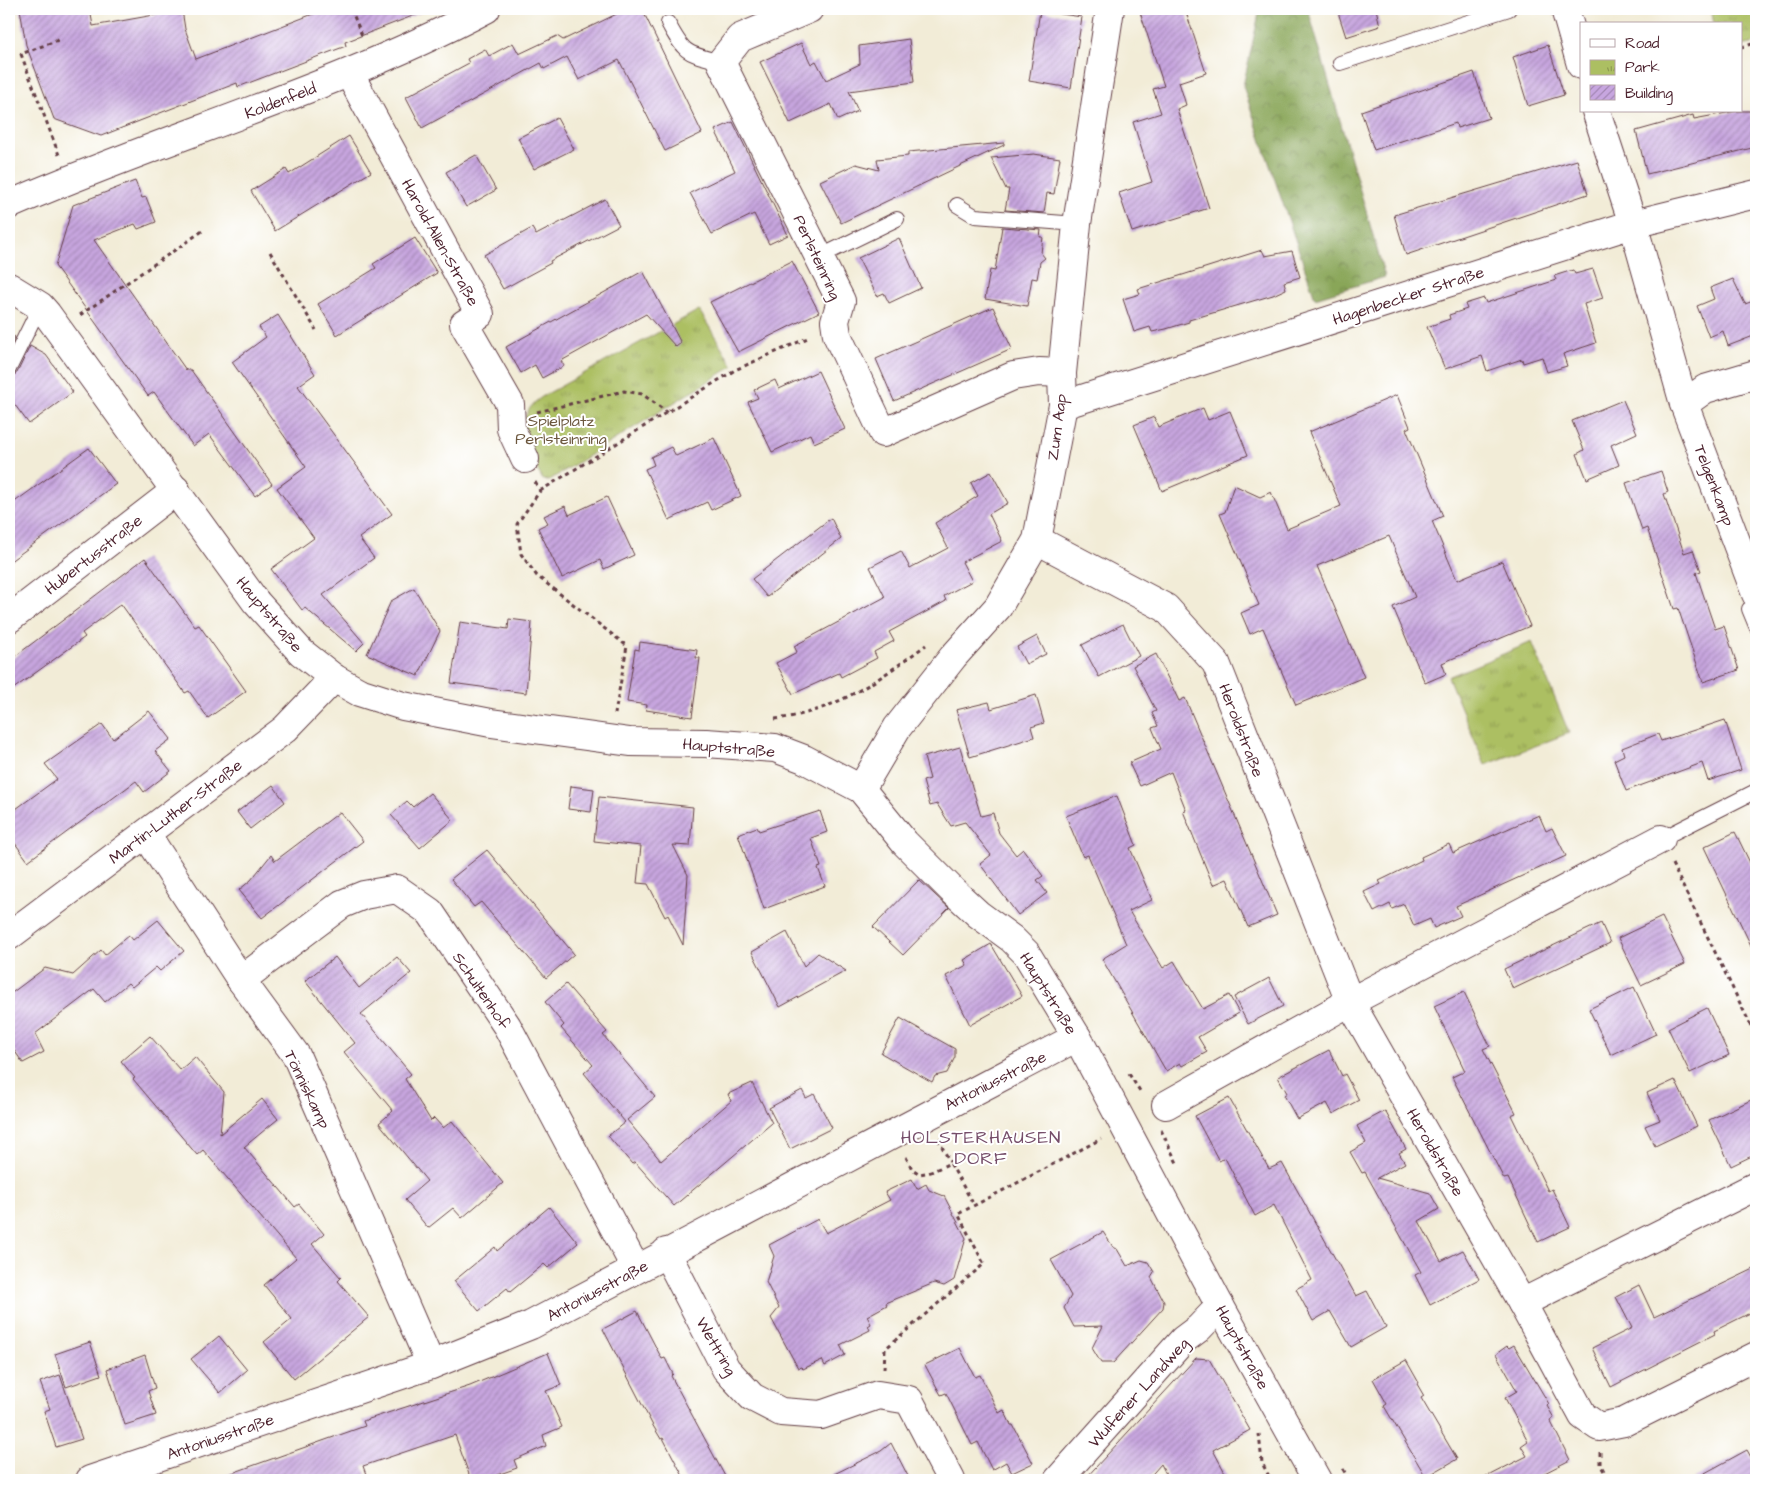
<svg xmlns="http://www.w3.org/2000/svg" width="1765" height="1489" viewBox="0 0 1765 1489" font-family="'Architects Daughter',sans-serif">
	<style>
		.forest { fill: url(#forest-crowns); stroke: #6a6242 }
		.park { fill: url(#park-tufts); stroke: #7b6f46 }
		.building { fill: url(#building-hatch) }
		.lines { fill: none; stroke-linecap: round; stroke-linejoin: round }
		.service-casing { stroke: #633e45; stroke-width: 16 }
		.minor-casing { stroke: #633e45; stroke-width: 30 }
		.secondary-casing { stroke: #633e45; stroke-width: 30 }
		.path { stroke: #633e45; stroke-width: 3; stroke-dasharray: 4 4; stroke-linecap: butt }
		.service { stroke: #fff; stroke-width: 14 }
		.minor { stroke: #fff; stroke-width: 28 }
		.secondary { stroke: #fff; stroke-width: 28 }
		.labels { text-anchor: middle; stroke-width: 4; stroke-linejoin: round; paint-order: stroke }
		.street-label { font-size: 16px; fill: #4a1f2b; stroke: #fff }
		.park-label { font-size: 16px; fill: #6c573e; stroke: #fff }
		.neighbourhood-label { font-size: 18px; letter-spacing: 1px; fill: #764e6a; stroke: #fff }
	</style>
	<defs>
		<pattern id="forest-crowns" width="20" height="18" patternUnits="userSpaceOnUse" patternTransform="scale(1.25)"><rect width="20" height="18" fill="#89a658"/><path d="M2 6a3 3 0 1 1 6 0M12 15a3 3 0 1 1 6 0" fill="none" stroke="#728749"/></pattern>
		<pattern id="park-tufts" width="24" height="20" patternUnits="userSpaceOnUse" patternTransform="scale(1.25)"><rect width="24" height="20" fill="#acbf62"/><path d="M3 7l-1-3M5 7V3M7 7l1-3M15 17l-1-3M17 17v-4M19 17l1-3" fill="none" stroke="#8e9b51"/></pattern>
		<pattern id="building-hatch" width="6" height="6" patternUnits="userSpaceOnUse" patternTransform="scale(1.25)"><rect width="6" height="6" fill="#c7a6df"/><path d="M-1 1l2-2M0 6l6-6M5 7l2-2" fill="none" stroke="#a487b5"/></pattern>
	</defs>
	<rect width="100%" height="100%" fill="#fff"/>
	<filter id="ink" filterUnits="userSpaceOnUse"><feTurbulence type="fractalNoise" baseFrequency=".02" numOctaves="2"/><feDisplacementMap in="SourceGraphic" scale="10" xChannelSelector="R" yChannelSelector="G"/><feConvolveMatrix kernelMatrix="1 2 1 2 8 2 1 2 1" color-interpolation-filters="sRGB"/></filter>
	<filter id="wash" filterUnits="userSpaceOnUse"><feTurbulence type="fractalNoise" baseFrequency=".0096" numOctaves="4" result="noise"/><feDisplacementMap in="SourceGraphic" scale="20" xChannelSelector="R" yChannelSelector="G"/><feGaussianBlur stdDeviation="1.12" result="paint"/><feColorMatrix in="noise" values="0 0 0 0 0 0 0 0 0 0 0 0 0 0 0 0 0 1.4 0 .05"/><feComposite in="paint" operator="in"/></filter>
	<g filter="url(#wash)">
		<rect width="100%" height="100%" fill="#f2ecd7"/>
		<path class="forest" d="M1260,9H1308L1385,277L1315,298L1243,86Z"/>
		<g class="park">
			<path d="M1711,9H1756V43L1741,46V24H1714Z"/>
			<path d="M699,310L733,366L548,481L543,480C527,451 508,417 545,395Z"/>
			<path d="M1532,642L1569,733L1485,765L1448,677Z"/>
		</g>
		<g id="blocks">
			<g class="building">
				<path d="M20,9H90L93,26L182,10L185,29L196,59L326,9L428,10L345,42L346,46L314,58L238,87L237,83L101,136L54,119L26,45Z"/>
				<path d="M627,9H642L702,133L665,151L619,60L579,80L567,57L544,69L541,63L422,128L406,97L469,63L467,59L485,49L489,56L513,43L519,54L557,36L563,40Z"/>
				<path d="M1139,9H1185L1206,73L1179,82L1186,105L1177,109L1209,208L1132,232L1119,193L1152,182L1133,122L1161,113L1153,89L1164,86Z"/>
				<path d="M1337,9H1376L1380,26L1346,37Z"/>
				<path d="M1040,11L1082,17L1071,88L1029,81Z"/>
				<path d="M909,39L914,82L849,91L858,111L838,120L831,104L790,123L760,62L801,43L811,64L816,61L826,80L860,64L859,46Z"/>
				<path d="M1548,45L1564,95L1528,106L1513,57Z"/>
				<path d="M1474,72L1489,118L1457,128L1456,123L1374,150L1361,111Z"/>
				<path d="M1737,111H1750L1756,136V147L1647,174L1636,131L1693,115L1694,119Z"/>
				<path d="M557,118L574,149L534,169L518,138Z"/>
				<path d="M733,122L788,235L769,244L754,214L712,234L690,193L735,171L715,130Z"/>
				<path d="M349,136L371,172L275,231L251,191L286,169L289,174Z"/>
				<path d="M1004,143V145L841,223L820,181L856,164L879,170L877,159L908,156V152Z"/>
				<path d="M1034,154L1060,158L1054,194L1047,193L1044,213L1005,210L1009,189H1006L991,158Z"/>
				<path d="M476,155L496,190L466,207L446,172Z"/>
				<path d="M1577,160L1588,194L1406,255L1394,215Z"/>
				<path d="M135,181L142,198L146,197L156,222L138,229L135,224L94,240L186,370H191L272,484L255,496L209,434L193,446L154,392L148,396L55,266L73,205Z"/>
				<path d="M605,199L619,225L550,261L551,263L503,289L484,255L532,228L536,235Z"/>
				<path d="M1002,227L1041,230L1040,237H1043L1041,253L1045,258L1040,262L1037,279L1032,278L1027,306L985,299L990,270L995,271Z"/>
				<path d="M415,238L437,273L337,335L318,304L376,268L373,264Z"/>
				<path d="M899,238L921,288L889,303L884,293L877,296L858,258Z"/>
				<path d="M1262,250L1265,256L1292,251L1300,277L1284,282L1286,289L1273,295L1189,320V322L1166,329L1152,332L1150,327L1134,332L1123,299L1140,294L1138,289Z"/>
				<path d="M792,261L819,312L738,352L710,302Z"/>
				<path d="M1593,269L1603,298L1584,304L1596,343L1563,354L1567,366L1547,372L1542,357L1523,363L1522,359L1487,371L1482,356L1445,369L1427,327L1450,319L1449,315L1467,309L1465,304L1484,298L1486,303L1556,280L1554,276L1573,270L1575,274Z"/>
				<path d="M643,271L681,343L676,347L646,314L561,361L564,366L542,378L535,365L521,373L506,347Z"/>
				<path d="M1733,279L1745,304L1756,300V335L1728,346L1723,331L1709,337L1697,306L1714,299L1710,288Z"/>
				<path d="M993,307L1012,349L894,401L876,359Z"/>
				<path d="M278,315L315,374L298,386L392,514L359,538L374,558L323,595L364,643L356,651L305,608L302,610L271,569L314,538L277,488L306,467L232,362L266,337L259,327Z"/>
				<path d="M9,334L15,337L9,350Z"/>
				<path d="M30,346L46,355L73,392L29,424L9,397V378L17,373Z"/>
				<path d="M818,371L845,429L814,443L810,434L772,452L748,402L758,398L754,390L775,380L779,389Z"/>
				<path d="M1397,395L1410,427L1406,429L1443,516L1432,521L1457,580L1502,561L1530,626L1442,663L1446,674L1425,683L1393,607L1415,597L1389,536L1317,566L1364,677L1296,705L1263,628L1250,634L1241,613L1259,605L1220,514L1225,512L1234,485L1260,497L1271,492L1287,529L1341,506L1309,432Z"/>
				<path d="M1623,400L1637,433L1611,445L1619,465L1587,479L1577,454L1584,450L1572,421Z"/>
				<path d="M1203,408L1208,420L1230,411L1248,455L1162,491L1134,425L1154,417L1158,427Z"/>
				<path d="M714,438L741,496L711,510L707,502L669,520L645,469L654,465L651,457L671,447L676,456Z"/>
				<path d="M89,448L116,484L9,562V506Z"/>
				<path d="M1661,471L1668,492L1664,494L1684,553L1693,550L1701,571L1696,573L1715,629L1724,626L1739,670L1703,682L1678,608L1674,609L1647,528L1642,530L1626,483Z"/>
				<path d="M991,472L1008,503L989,514L1002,541L962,562L972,581L944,596L946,601L889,632L894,641L874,652L877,658L841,677L839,673L793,694L776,663L797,652L794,646L885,597L870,567L901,551L910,568L948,548L935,523L978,496L971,483Z"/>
				<path d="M607,497L634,555L604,569L600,560L562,578L538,528L548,523L544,516L565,506L569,515Z"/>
				<path d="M831,518L841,539L767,597L752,579Z"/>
				<path d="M145,558L195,627L199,625L246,691L208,718L189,691L185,693L121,604L82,633L85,637L9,692V661Z"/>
				<path d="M414,588L440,631L418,676L367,654L391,601Z"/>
				<path d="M509,619L532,622L526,693L451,683L460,622L508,629Z"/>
				<path d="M1123,624L1139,656L1099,677L1082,645Z"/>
				<path d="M1037,636L1046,654L1026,664L1017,647Z"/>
				<path d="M640,642L697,650L696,658H700L692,717L646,710L647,705L627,702L635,649L639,650Z"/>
				<path d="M1156,654L1179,701L1185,698L1277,915L1248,927L1227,879L1213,885L1183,811L1186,810L1171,772L1140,786L1129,763L1161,749L1152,728L1158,726L1152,713L1156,711L1133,666Z"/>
				<path d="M1036,695L1044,723L1031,727L1034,737L970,757L956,710L989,702L991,709Z"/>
				<path d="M149,711L171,739L155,751L171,771L144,792L136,781L28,861L9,835V814L57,779L45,764L102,724L113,739Z"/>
				<path d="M1725,720L1741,770L1708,781L1702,763L1626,791L1614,760L1624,755L1622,748L1658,734L1661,741Z"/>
				<path d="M960,747L981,816L993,813L999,833L1016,855L1023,849L1043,876L1037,880L1047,893L1018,915L980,864L991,855L965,822L951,826L937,804L930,806L923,781L930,779L924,757Z"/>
				<path d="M273,785L285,802L250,829L237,812Z"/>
				<path d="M571,786L594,789L591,812L568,809Z"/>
				<path d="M430,793L453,820L420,848L391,815L407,801L413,807Z"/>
				<path d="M1117,796L1136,845L1130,848L1152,900L1129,911L1163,968L1174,961L1203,1009L1229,995L1239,1013L1198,1037L1207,1052L1182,1066L1180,1063L1166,1071L1102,959L1126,944L1088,855L1083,857L1066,816Z"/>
				<path d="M599,797L693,807L690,846L673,845L688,875L683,945L668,915L665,917L648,884L637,883L641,846L594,841Z"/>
				<path d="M820,811L827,832L811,838L821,867L818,868L825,886L764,909L738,834L757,827L759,831Z"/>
				<path d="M340,812L363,841L262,918L239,890L251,880L271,855L275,861Z"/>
				<path d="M1539,815L1546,831L1552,828L1566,856L1456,906L1461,916L1434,928L1430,919L1414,926L1404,904L1392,909L1390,904L1374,912L1364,892L1381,884L1379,881L1422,860L1421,857L1449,844L1453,853Z"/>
				<path d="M1735,832L1756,875V956L1704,847Z"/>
				<path d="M487,850L574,954L546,978L481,902L474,907L451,879Z"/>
				<path d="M919,880L949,908L903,955L873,927Z"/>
				<path d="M1662,917L1685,964L1641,985L1618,938Z"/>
				<path d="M158,920L184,951L160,971L156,967L132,987L128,983L105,1002L94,989L35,1034L44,1052L23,1063L9,1043V995L45,968L73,975L101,950L105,955L129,935L133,940Z"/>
				<path d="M1601,923L1610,943L1513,989L1504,969Z"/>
				<path d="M787,932L804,966L818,953L846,971L780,1007L752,952Z"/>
				<path d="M991,944L1022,996L970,1025L946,976L967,965L964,960Z"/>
				<path d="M335,957L359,988L397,957L411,973L361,1014L411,1074L405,1079L431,1121L434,1118L443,1128L452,1121L503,1183L462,1218L453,1208L428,1228L405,1200L427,1181L379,1123L393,1111L344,1052L355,1043L305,981Z"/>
				<path d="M1269,978L1283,1006L1248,1024L1234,997Z"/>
				<path d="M566,984L607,1032L603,1035L655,1097L627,1120L661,1161L731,1101L728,1094L752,1083L772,1123L674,1206L635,1162L632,1164L608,1136L625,1122L584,1073L593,1065L561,1028L564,1025L545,1002Z"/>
				<path d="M1634,987L1656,1034L1611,1055L1589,1009Z"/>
				<path d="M1464,992L1490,1046L1483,1049L1516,1113L1511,1115L1548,1191L1552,1189L1570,1227L1538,1242L1508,1178L1504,1179L1452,1077L1465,1071L1434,1006Z"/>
				<path d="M1707,1008L1729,1055L1690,1073L1668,1028Z"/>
				<path d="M900,1018L955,1049V1057L947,1073L935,1076L932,1082L881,1053Z"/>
				<path d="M150,1036L180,1070L195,1057L224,1092L220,1134L262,1099L278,1119L244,1147L295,1207L299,1204L324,1234L312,1244L341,1278L338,1281L369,1317L294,1379L264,1342L292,1319L264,1285L296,1258L203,1150L197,1155L133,1079L135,1078L121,1061Z"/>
				<path d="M1329,1050L1342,1076L1345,1074L1359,1100L1333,1114L1327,1103L1297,1119L1284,1095L1287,1093L1278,1077Z"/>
				<path d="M1675,1080L1697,1126L1655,1146L1645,1126L1660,1120L1647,1093Z"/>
				<path d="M802,1090L806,1098L814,1094L832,1128L790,1149L769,1108Z"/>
				<path d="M1229,1098L1269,1169L1282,1163L1356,1296L1367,1291L1386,1327L1351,1347L1330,1311L1313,1321L1296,1289L1312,1280L1274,1205L1255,1216L1225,1158L1219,1161L1195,1116Z"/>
				<path d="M1751,1100L1756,1111V1154L1731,1166L1709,1120Z"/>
				<path d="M1385,1111L1406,1149L1399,1153L1405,1163L1377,1178L1430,1193L1439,1209L1419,1221L1441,1261L1463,1250L1479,1279L1430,1305L1415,1275L1421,1272L1365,1172L1362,1173L1350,1152L1366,1143L1357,1126Z"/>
				<path d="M912,1179L917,1189L926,1184L929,1190L944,1196L966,1238L954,1280L944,1286L934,1283L886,1303L887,1305L867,1316L871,1324L868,1326L870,1330L840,1345L845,1355L825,1366L822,1360L803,1369L801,1367L798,1368L771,1318L779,1308L766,1282L774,1256L769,1245L818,1219L826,1233L890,1200L885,1192Z"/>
				<path d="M549,1207L578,1243L548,1268L544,1264L510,1292L507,1288L479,1311L454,1281L495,1247L497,1251Z"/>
				<path d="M1103,1232L1113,1247L1117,1249L1127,1266L1141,1260L1148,1262L1154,1272L1151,1277L1164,1302L1163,1308L1113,1363H1101L1092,1348L1103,1326L1074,1327L1064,1308L1071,1296L1051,1260Z"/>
				<path d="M1756,1268V1310L1714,1331L1715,1334L1611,1387L1592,1348L1632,1328L1616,1297L1639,1285L1654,1317Z"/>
				<path d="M637,1311L662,1359L665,1358L673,1374L671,1376L727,1480H685L663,1438L661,1439L652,1424L603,1329Z"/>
				<path d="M219,1336L247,1370L220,1393L191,1359Z"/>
				<path d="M90,1342L101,1375L66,1387L55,1354Z"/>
				<path d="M1514,1345L1549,1404L1547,1406L1554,1418L1550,1420L1570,1460L1531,1480H1480L1527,1456L1521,1446L1528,1441L1505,1398L1517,1391L1496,1354L1507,1346L1509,1348Z"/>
				<path d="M960,1348L975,1377L980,1375L999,1413L1004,1410L1011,1425H1013L1033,1463L1012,1473L1006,1462L992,1470L978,1442L972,1445L946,1393L941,1395L925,1365Z"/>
				<path d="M548,1353L561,1385L546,1391L562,1427L543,1435L546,1446L514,1460L517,1468L483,1480H471L455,1435L363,1466L368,1480H219L218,1478L365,1426L363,1421L470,1386Z"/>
				<path d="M145,1355L155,1388L148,1391L156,1415L125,1425L107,1369Z"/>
				<path d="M1196,1358L1209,1359L1250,1430L1213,1450L1229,1480H1169L1161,1464L1147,1480H1084Z"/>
				<path d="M1406,1360L1419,1383L1417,1384L1424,1396L1421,1398L1457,1459L1426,1477L1384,1406L1387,1404L1373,1379Z"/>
				<path d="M60,1375L82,1439L56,1447L44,1411L50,1409L40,1382Z"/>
				<path d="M891,1443L910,1480H822L881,1451Z"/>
				<path d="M1747,1450L1756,1466V1480H1692Z"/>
			</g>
		</g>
	</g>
	<g filter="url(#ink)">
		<use href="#blocks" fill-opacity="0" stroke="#633e45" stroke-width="1"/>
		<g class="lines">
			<g class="service-casing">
				<g id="service">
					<path d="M668,23C685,55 687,53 721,62"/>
					<path d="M1340,63L1509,9"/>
					<path d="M957,205L975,216L1077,224"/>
					<path d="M819,257L897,219"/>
					<path d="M9,369L40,306"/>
					<path d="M1749,609L1756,626"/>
					<path d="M1661,839L1756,791"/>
				</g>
			</g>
			<g class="minor-casing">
				<g id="minor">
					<path d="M809,9L740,38L721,62L841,301L835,321L837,335L883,433L1013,376L1039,372L1062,373"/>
					<path d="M1565,9L1581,65"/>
					<path d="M349,73L480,314L464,324L510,404L511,429L525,459"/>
					<path d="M1596,111L1633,224L1684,404L1756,594"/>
					<path d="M9,205C166,136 333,90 486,9"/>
					<path d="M1684,404L1705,389L1756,374"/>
					<path d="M1063,405L1633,224L1756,194"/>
					<path d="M1037,540L1166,608L1216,663L1350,1002L1522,1303L1583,1416L1599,1427L1624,1422L1756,1356"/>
					<path d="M9,619L176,490"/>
					<path d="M861,789L897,728L953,657L998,607L1037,540L1063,405L1062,373L1077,224L1110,9"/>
					<path d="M146,834L241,980L296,1055L431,1365"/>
					<path d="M9,936L285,729L334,678"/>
					<path d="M241,980L342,904L364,895L397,889L430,912L507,1026L636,1269"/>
					<path d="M1166,1105L1350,1002L1661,839"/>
					<path d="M666,1252L726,1369L752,1397L781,1412L821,1415L878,1395L909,1400L951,1480"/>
					<path d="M1522,1303L1756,1186"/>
					<path d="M90,1480L431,1365L531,1325L1077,1037"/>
					<path d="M1058,1480L1183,1340L1199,1328L1220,1306"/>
				</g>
			</g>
			<g class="secondary-casing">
				<path id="secondary" d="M9,287L40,306L47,314L256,602L301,652L334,678L359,692L403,706L491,723L630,742L706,743L775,748L804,759L861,789L905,843L952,890L978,914L1012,939L1026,953L1077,1037L1220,1306L1317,1480"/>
			</g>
			<g class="path">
				<path d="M351,9L363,38"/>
				<path d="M1741,47L1756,43"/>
				<path d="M59,155L21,54L61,39"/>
				<path d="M270,252L316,330"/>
				<path d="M80,315L204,230"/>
				<path d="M537,412L624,391L642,394L667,412"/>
				<path d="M535,482L540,491L517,524L521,554L537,576L627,646L615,714"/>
				<path d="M540,491L735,370L810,337"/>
				<path d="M775,719C834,713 880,679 926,645"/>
				<path d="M1672,864L1756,1036"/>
				<path d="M1129,1074L1142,1094"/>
				<path d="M1161,1130L1178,1165"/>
				<path d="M938,1139L950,1162"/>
				<path d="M906,1157L912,1169L920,1174L931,1172L950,1163L974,1205"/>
				<path d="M884,1369L885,1349L984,1264L958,1214L1101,1139"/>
				<path d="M1259,1434L1262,1463L1271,1480"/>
				<path d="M1600,1452V1464L1609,1480"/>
				<path d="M1343,1469L1349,1480"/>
			</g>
			<use href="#service" class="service"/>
			<use href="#minor" class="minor"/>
			<use href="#secondary" class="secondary"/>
		</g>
	</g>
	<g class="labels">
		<g class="street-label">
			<text transform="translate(280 100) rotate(-21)" y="6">Koldenfeld</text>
			<text transform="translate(441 242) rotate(61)" y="6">Harold-Allen-Straße</text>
			<text transform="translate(818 257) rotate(65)" y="6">Perlsteinring</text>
			<text transform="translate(1408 295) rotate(-18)" y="6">Hagenbecker Straße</text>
			<text transform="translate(1056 427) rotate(-82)" y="6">Zum Aap</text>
			<text transform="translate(1715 485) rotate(69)" y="6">Telgenkamp</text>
			<text transform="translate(93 554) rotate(-38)" y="6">Hubertusstraße</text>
			<text transform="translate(270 614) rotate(50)" y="6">Hauptstraße</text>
			<text transform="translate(1242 730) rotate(69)" y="6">Heroldstraße</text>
			<text transform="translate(729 747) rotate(5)" y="6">Hauptstraße</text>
			<text transform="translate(175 811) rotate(-37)" y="6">Martin-Luther-Straße</text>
			<text transform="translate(482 990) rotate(56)" y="6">Schultenhof</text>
			<text transform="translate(1049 993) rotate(58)" y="6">Hauptstraße</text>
			<text transform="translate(995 1080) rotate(-27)" y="6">Antoniusstraße</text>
			<text transform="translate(308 1089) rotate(64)" y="6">Tönniskamp</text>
			<text transform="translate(1436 1152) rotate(60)" y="6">Heroldstraße</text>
			<text transform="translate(597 1290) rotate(-28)" y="6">Antoniusstraße</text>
			<text transform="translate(717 1346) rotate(60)" y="6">Wettring</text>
			<text transform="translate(1243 1347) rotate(61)" y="6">Hauptstraße</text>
			<text transform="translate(1138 1392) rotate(-48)" y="6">Wulfener Landweg</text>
			<text transform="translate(220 1436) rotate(-19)" y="6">Antoniusstraße</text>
		</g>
		<g class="park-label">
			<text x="561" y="426">Spielplatz<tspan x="561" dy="18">Perlsteinring</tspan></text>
		</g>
		<g class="neighbourhood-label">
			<text x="981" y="1143">HOLSTERHAUSEN<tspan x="981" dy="21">DORF</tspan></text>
		</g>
	</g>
	<rect width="1765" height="1489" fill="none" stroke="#fff" stroke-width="30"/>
	<rect x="1580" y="22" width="162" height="90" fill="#ffffff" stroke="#b7a5aa"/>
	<rect x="1590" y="39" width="25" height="8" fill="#ffffff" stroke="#b7a5aa"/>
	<text x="1625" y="48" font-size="15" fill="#4a1f2b">Road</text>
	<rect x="1590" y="60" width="25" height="15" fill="url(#park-tufts)" stroke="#b7a5aa"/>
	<text x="1625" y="72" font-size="15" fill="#4a1f2b">Park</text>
	<rect x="1590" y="85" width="25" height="15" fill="url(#building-hatch)" stroke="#b7a5aa"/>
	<text x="1625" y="98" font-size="15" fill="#4a1f2b">Building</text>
</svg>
